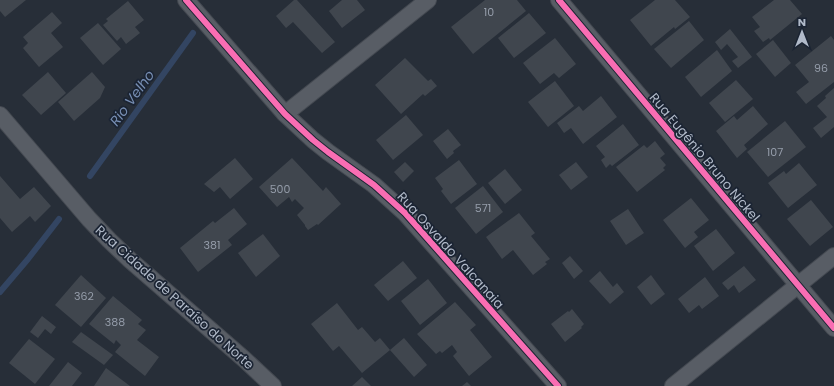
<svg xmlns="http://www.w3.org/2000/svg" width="834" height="386" viewBox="0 0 834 386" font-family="Poppins,sans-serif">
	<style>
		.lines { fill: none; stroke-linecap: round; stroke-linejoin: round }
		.stream { stroke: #334562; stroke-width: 6 }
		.building { fill: #40464e }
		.street-casing { stroke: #444951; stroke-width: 18 }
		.street { stroke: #585d65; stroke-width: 16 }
		.cycleway-casing { stroke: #1b2433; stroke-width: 8 }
		.cycleway { stroke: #f96db3; stroke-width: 6 }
		.labels { text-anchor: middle; stroke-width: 3.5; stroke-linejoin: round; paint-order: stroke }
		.number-label { font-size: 11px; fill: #959daa }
		.street-label { font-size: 13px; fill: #b1bac9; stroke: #1b2433 }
		.water-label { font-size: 14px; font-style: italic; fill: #778eb3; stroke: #1b2433 }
	</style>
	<rect width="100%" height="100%" fill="#272e38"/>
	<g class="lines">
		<g class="stream">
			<path d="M90,176L193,33"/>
			<path d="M0,292L28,259L59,219"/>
		</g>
	</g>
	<g class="building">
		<path d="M0,0H26L5,17L0,11Z"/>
		<path d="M294,0H297L335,42L322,53L293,22L286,28L276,16Z"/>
		<path d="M342,0H357L365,10L342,28L329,11Z"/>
		<path d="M485,0H517L526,11L473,54L451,27Z"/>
		<path d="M655,0H675L690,17L675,29L674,27L651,46L630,20Z"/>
		<path d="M774,0H790L802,14L770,40L769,38L763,42L754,31L760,27L752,17Z"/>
		<path d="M128,1L144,20L135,27L140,33L126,44L121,37L117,41L103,25L108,21L106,19Z"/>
		<path d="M52,12L62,23L51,33L63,47L39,67L23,48L28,43L23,37Z"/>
		<path d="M529,13L546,33L514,58L498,38Z"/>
		<path d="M689,21L704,40L671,68L654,49Z"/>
		<path d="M98,23L121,49L103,65L80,38Z"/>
		<path d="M730,29L752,57L738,68L732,61L738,57L727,44L721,50L715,42Z"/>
		<path d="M831,36L834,40V82L806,104L796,92L809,82L795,65Z"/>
		<path d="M555,38L576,64L559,78L554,73L540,84L523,63Z"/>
		<path d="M773,40L791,63L775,77L756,54Z"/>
		<path d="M717,50L732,71L701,97L685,77Z"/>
		<path d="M405,58L428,81L431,79L437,86L425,96L423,94L401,114L375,85Z"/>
		<path d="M48,72L66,93L41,115L22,95Z"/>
		<path d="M92,72L105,87L100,98L74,121L58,102Z"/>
		<path d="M736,80L753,99L725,122L709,103Z"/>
		<path d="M555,81L574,106L548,127L528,102Z"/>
		<path d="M834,88V127L821,138L813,128L827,117L817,106L826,98L825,96Z"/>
		<path d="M601,96L617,117L583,144L571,128L564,133L557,123L579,106L583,111Z"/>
		<path d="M753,106L768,124L744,145L747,149L737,158L716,131L734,116L737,120Z"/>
		<path d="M406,115L423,135L393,160L376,140Z"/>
		<path d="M785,121L806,147L768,177L747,152Z"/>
		<path d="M623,124L639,145L612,166L610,164L606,168L601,160L605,157L596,146Z"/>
		<path d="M448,129L461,145L453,151L454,153L447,159L433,141Z"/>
		<path d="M655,141L665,154L660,158L666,165L663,168L665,170L637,192L616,167L644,145L647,148Z"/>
		<path d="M235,158L253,179L230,199L220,187L214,192L204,184Z"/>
		<path d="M292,158L323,191L326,187L341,204L318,225L317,224L308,230L305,226V225L297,215L304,208L295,199L292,202L289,197L277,207L259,187Z"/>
		<path d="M459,160L477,184L451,204L441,191L443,189L435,178Z"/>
		<path d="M405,162L414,171L403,182L394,172Z"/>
		<path d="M576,162L588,177L571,190L559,175Z"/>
		<path d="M799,163L817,185L788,208L768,183L784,171L786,174Z"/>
		<path d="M505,169L522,190L505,204L488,183Z"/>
		<path d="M0,176L20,199L34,187L51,206L35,222L30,216L12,232L0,218Z"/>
		<path d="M483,186L503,212L476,234L455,208Z"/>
		<path d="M691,198L709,220L694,232L698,237L685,248L663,220Z"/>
		<path d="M811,200L833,227L810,246L787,219Z"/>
		<path d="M234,208L247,224L228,240L232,245L198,272L180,248L213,221L215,223Z"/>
		<path d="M628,209L644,233L626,245L610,221Z"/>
		<path d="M519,213L535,233L531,236L550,259L545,262L547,264L533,275L513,250L502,259L486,237Z"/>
		<path d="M716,229L735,253L713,271L694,246Z"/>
		<path d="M263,234L280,256L256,277L238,253Z"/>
		<path d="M570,256L583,271L574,279L562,263Z"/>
		<path d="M403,261L417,278L388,301L374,285Z"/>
		<path d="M744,266L756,280L739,293L734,285L728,290L722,283Z"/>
		<path d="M600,271L613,287L617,283L624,292L610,304L589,281Z"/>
		<path d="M81,275L106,298L81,327L55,305Z"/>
		<path d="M651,275L665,294L651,305L637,287Z"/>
		<path d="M705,277L719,296L702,309L699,305L689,313L678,299Z"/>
		<path d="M428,279L447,303L420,325L401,301Z"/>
		<path d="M113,296L142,320L138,324L146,330L137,340L159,357L145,376L115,352L121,345L116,340L114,344L89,324Z"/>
		<path d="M455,302L476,325L470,330L492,357L469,376L453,356L457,352L452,345L442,353L440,351L436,354L417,334Z"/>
		<path d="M337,303L358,330L362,327L375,342L380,338L390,350L362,373L339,346L333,351L311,324Z"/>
		<path d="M572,309L584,324L581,327L582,328L565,342L551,324L568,311L569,312Z"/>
		<path d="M42,316L56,327L51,334L45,329L38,338L30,332Z"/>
		<path d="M81,332L113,355L104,365L72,342Z"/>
		<path d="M404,338L427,365L414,377L390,350Z"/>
		<path d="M29,339L55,359L35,384L9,363Z"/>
		<path d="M68,362L82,373L72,386H49Z"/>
		<path d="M106,368L130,386H94Z"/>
		<path d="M362,377L371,386H352Z"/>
		<path d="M467,382L471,386H462Z"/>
	</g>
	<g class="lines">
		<g class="street-casing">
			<g id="street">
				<path d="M186,0L285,114L313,140L328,152L374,185L405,213L558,386"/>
				<path d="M559,0L834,328"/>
				<path d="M285,114L428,0"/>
				<path d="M0,115L89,219L109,240L130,260L244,359L273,386"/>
				<path d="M673,386L834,256"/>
			</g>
		</g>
		<use href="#street" class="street"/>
		<g class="cycleway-casing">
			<g id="cycleway">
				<path d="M186,0L285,114L313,140L328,152L374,185L405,213L558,386"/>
				<path d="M559,0L834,328"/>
			</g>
		</g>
		<use href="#cycleway" class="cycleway"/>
	</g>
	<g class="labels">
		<g class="number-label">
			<text x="489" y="16">10</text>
			<text x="821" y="72">96</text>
			<text x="775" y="156">107</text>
			<text x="280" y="193">500</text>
			<text x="483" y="212">571</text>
			<text x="212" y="249">381</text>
			<text x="84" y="300">362</text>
			<text x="115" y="326">388</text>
		</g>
		<g class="street-label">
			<text transform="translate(705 157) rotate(50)" y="5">Rua Eugênio Bruno Nickel</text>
			<text transform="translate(451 250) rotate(48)" y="5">Rua Osvaldo Valcanaia</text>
			<text transform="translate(175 297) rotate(42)" y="5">Rua Cidade de Paraíso do Norte</text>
		</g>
		<g class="water-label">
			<text transform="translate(132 98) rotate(-54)" y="5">Rio Velho</text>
		</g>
	</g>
	<g transform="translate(802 32)" stroke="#1b2433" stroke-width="3" paint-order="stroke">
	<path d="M0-3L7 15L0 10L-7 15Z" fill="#b1bac9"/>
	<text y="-6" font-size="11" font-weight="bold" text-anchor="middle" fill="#b1bac9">N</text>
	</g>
</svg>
